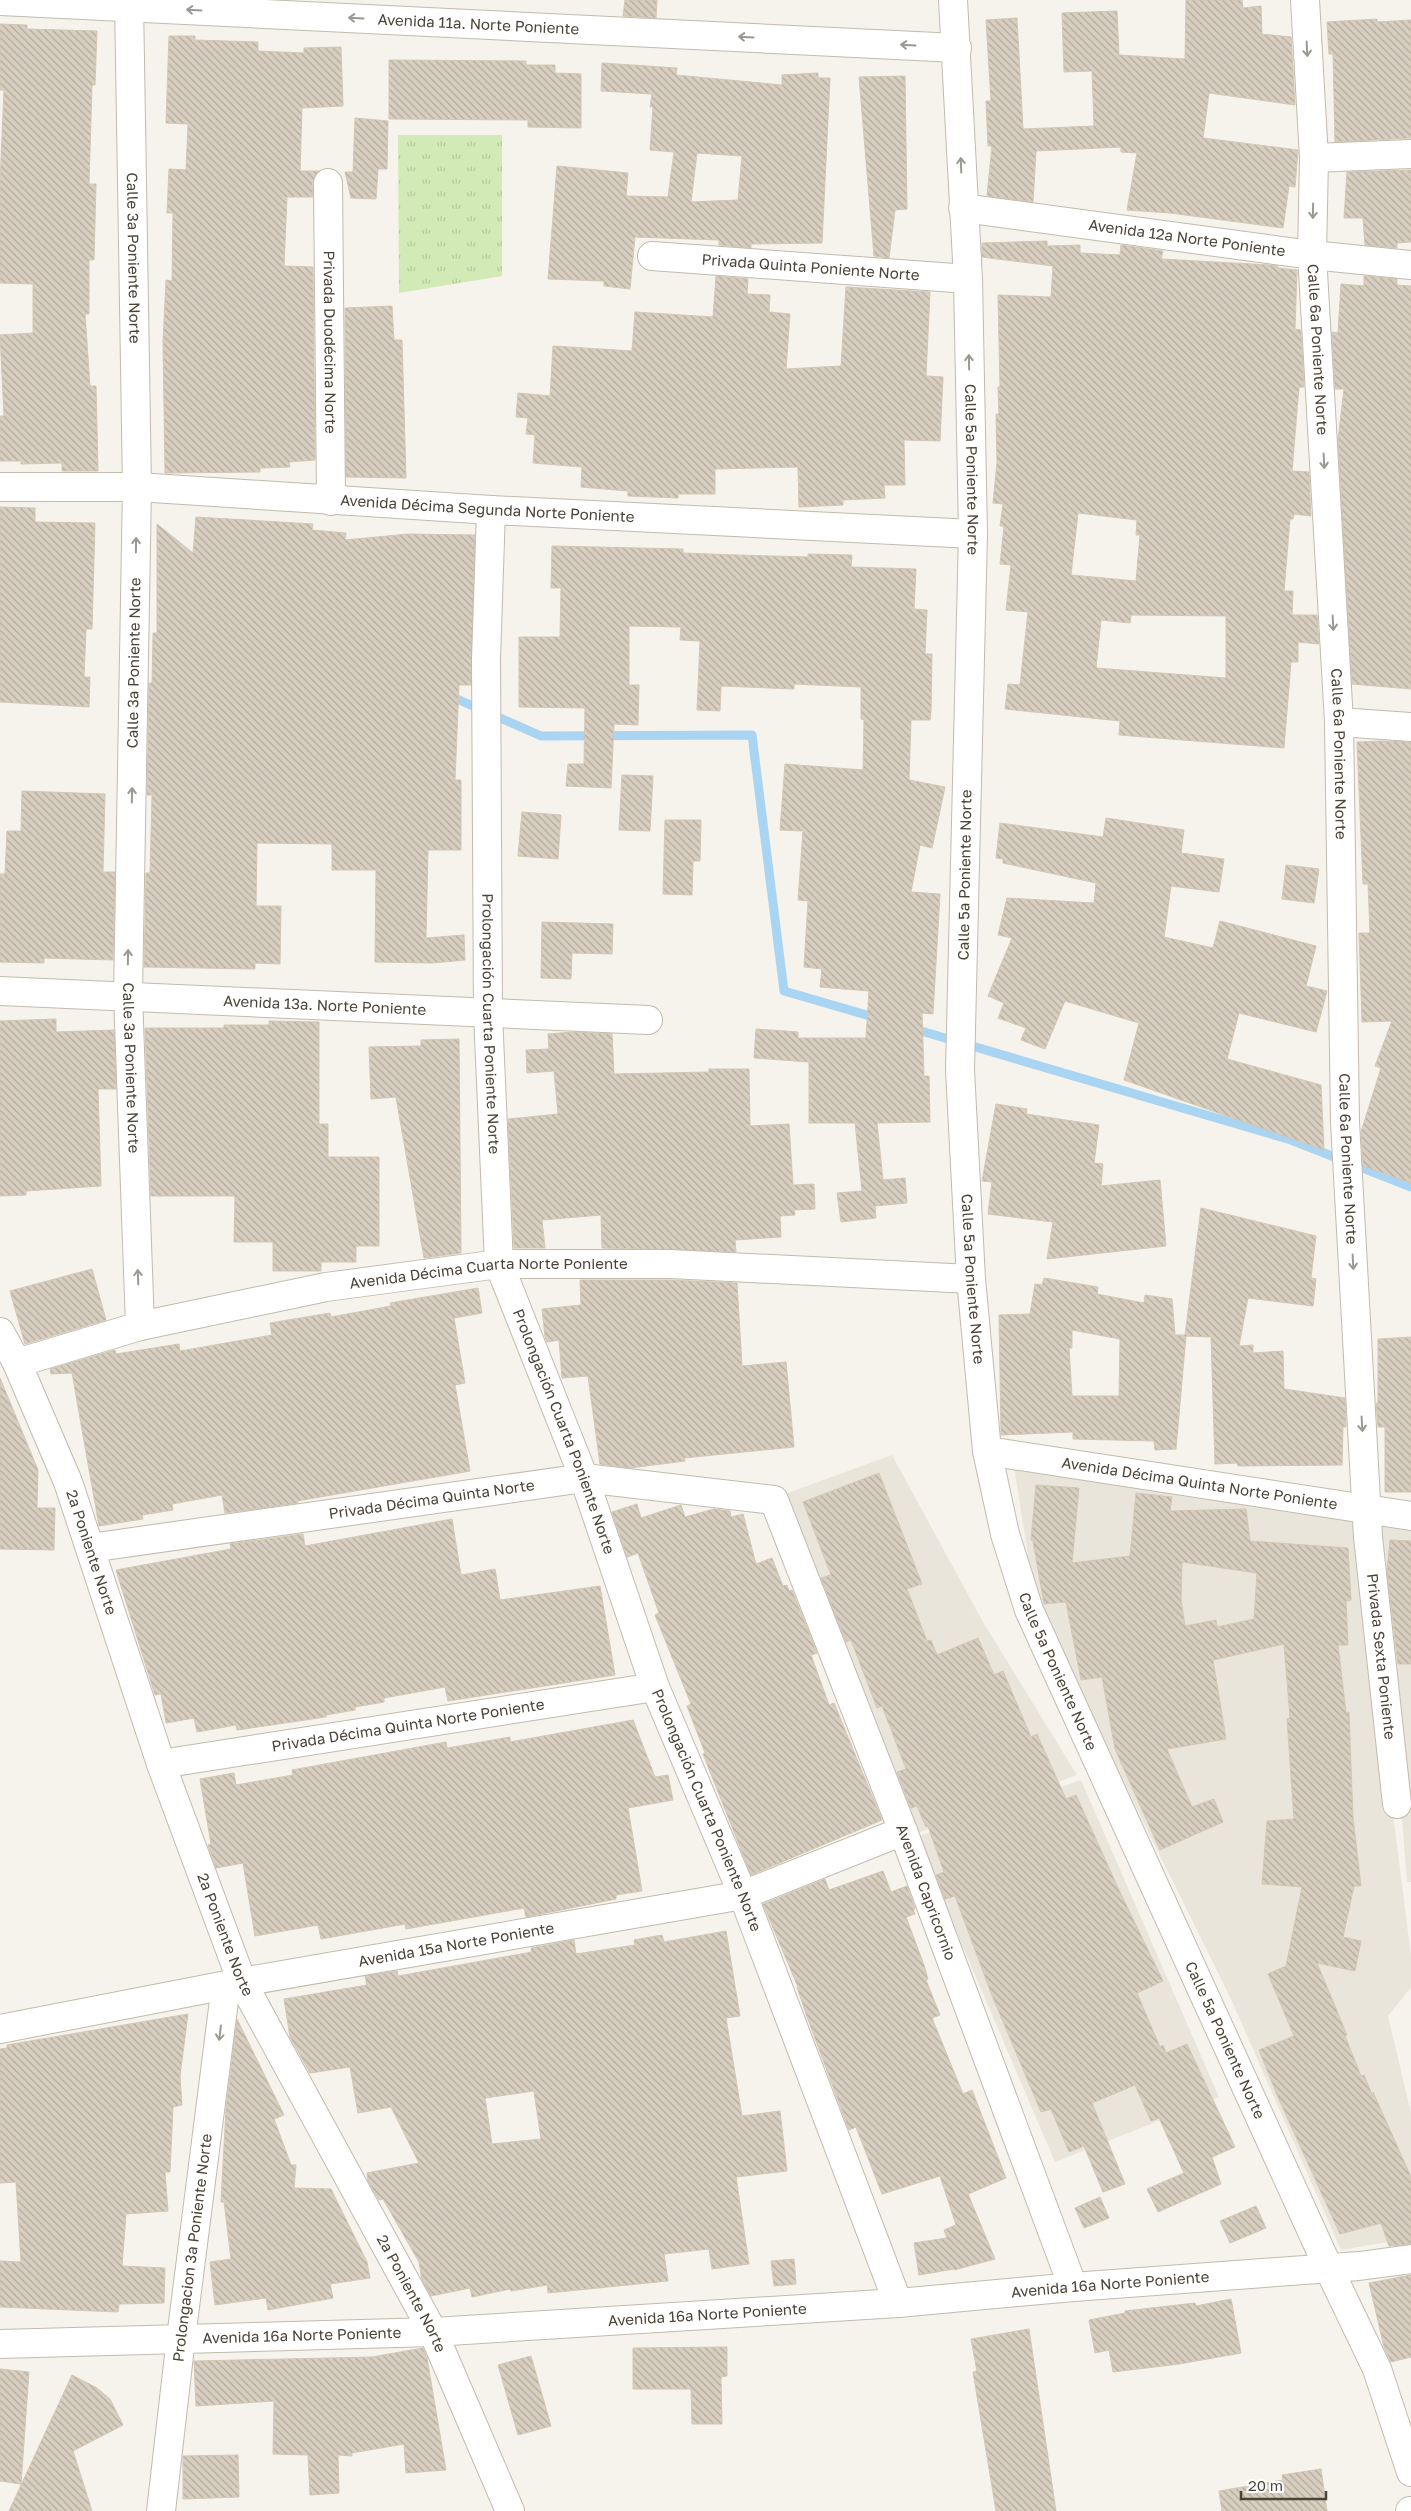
<svg xmlns="http://www.w3.org/2000/svg" width="1411" height="2511" viewBox="0 0 1411 2511" font-family="'Golos Text',sans-serif">
	<style>
		.residential { fill: #eae5da }
		.grass { fill: url(#grass-tufts) }
		.lines { fill: none; stroke-linecap: round; stroke-linejoin: round }
		.stream { stroke: #a9d4f2; stroke-width: 9 }
		.building { fill: url(#building-back-hatch); stroke: #d3c7b4; fill-rule: evenodd }
		.minor-casing { stroke: #c2bbae; stroke-width: 30 }
		.minor { stroke: #fff; stroke-width: 28 }
		.oneway { stroke: #9c9892 }
		.labels { text-anchor: middle; stroke-width: 4; stroke-linejoin: round; paint-order: stroke }
		.street-label { font-size: 15px; fill: #4b4439; stroke: #fff }
	</style>
	<defs>
		<pattern id="grass-tufts" width="24" height="20" patternUnits="userSpaceOnUse" patternTransform="scale(1.25)"><rect width="24" height="20" fill="#d2eab5"/><path d="M3 7l-1-3M5 7V3M7 7l1-3M15 17l-1-3M17 17v-4M19 17l1-3" fill="none" stroke="#b6ca9c"/></pattern>
		<pattern id="building-back-hatch" width="6" height="6" patternUnits="userSpaceOnUse" patternTransform="scale(1.25)"><rect width="6" height="6" fill="#d8cfc1"/><path d="M-1 5l2 2M0 0l6 6M5-1l2 2" fill="none" stroke="#b1aa9e"/></pattern>
	</defs>
	<rect width="100%" height="100%" fill="#f6f3ec"/>
	<g class="residential">
		<path d="M892,1455L983,1622L1077,1775L917,1833L785,1494Z"/>
		<path d="M1014,1467L1356,1521L1411,1956V1987L1388,2016L1411,2113V2238L1341,2250L1231,1999L1036,1605Z"/>
		<path d="M1379,1525L1411,1531V1882H1407Z"/>
		<path d="M1081,1780L1219,2097L1055,2162L916,1837Z"/>
	</g>
	<path class="grass" d="M398,135H502V276L399,293Z"/>
	<g class="lines">
		<g class="stream">
			<path d="M448,695L541,736L752,735L784,991L877,1018"/>
			<path d="M911,1028L1291,1140L1411,1187"/>
		</g>
	</g>
	<g class="building">
		<path d="M625,0H657L656,18L623,16Z"/>
		<path d="M1186,0H1242L1243,8L1261,6L1262,34L1291,37L1295,105L1209,93L1203,138L1298,150L1295,187L1289,186L1283,228L1170,213L1127,210L1137,153L1121,152V147L1036,151L1033,202L987,196L992,146H988L986,101H991L986,20L1017,18L1023,129L1094,126L1092,71L1064,72L1062,13L1117,11L1119,55L1185,59Z"/>
		<path d="M1377,19V22L1411,20V138L1335,142L1333,54H1329L1327,22Z"/>
		<path d="M0,24L27,25V29L97,31L95,85H92L89,184H96L94,260H89V314H85L90,386H96L98,471H62V463L21,464V461H0V416H4L0,335L33,333V284L0,283V182L4,90H0Z"/>
		<path d="M169,36H195V40L258,42V51L304,53V48L341,47L343,106L302,108L300,171H319L312,183L313,197H287L284,266L313,267L315,460L289,462L290,467L260,468V472L165,473L163,342L166,280L172,281L173,213H167L169,169L186,170L188,124L166,123Z"/>
		<path d="M389,60L526,61V65H555V73L581,74V128L528,127V120L389,119Z"/>
		<path d="M602,63L677,68L676,75L782,85V75L818,73V78H830L822,243L751,244V248L719,245V240L635,237L630,289L604,286V281L548,279L557,166L628,173L626,196L668,197L674,152L650,150L653,107H650L652,94L601,91ZM697,153L742,156L738,200L691,202Z"/>
		<path d="M905,76L907,209L895,210L889,258L874,256L859,77Z"/>
		<path d="M355,118L388,121L387,169H378L376,199L351,198L345,172H353Z"/>
		<path d="M1411,170V242L1397,243V248L1365,245L1363,218H1344L1347,172Z"/>
		<path d="M1047,241V246L1080,245V253L1120,255L1121,245L1163,251L1161,259L1269,265L1278,266V268L1297,270L1295,329L1301,330L1304,387H1299L1292,471L1309,472L1311,516L1294,514L1293,519H1290L1284,591H1293L1292,615H1317L1319,644L1298,642V662H1291L1284,748L1119,735L1120,721L1005,709L1008,684L1020,685L1028,612L1006,610L1011,565L1000,564L1004,526H1000L1003,504L993,503L997,463L996,414H999L998,387H1000L998,295L1051,297L1053,266L982,257V243ZM1078,513L1137,520L1136,535H1140L1136,581L1071,575ZM1131,615L1226,616V678L1096,668L1101,620L1130,623Z"/>
		<path d="M716,276L748,279L747,294L770,295L769,312L790,314L786,369L841,366L846,287L930,292L926,376L943,377L940,441L904,440L905,485H884L885,498L843,500V505L799,507L798,467L715,469V494H678V498L628,496V491L581,487L582,467L533,463L535,435L526,434L528,418L516,417L518,393L550,396L553,346L632,351L635,312L713,317Z"/>
		<path d="M1364,276L1397,279V285L1411,286V689L1352,684L1338,440L1344,389H1335L1332,332L1338,333L1341,284L1364,286Z"/>
		<path d="M392,306L394,340H402L406,478L346,477L345,308Z"/>
		<path d="M0,507L35,508V522L95,523L92,629H86L84,677H90L89,707L0,702Z"/>
		<path d="M196,517L313,524L312,530L346,533L345,540L408,534L475,535L471,685H459L455,780H461V850H428L426,938L464,935L465,960L432,963L375,962L376,870H332V844L257,843L256,906H281L280,964L255,963V969L144,967L146,873H150L152,795H147L149,683H152L153,633H157V524L193,553Z"/>
		<path d="M552,546L683,549V553L737,555L808,557V554L852,555L851,567L916,569L914,609L927,610L925,654H932L931,712L930,720H911L909,780L945,787L932,848L920,845L911,892L940,894L933,1014L922,1013L924,1076H929L930,1122L877,1123L883,1180L905,1178L907,1203L875,1206L876,1218L841,1222L837,1193L862,1191L855,1123H809V1062L754,1058L756,1029L798,1032V1038H866L869,991L820,987L822,969L804,967L808,901L798,900L803,831L780,830L785,764L863,770L864,720L861,719V687L794,684V689L721,686L720,711L697,710L700,641L680,640L681,627L629,626V685H639L638,725L614,724L611,788L566,786L568,764H584L585,708L519,707V637H560L561,588H551Z"/>
		<path d="M1381,741L1411,742V1183L1363,1166L1361,1132L1381,1068L1375,1066L1392,1021L1362,1022L1359,933H1370L1368,884H1363L1357,742Z"/>
		<path d="M622,775L653,776L650,831L619,830Z"/>
		<path d="M22,791L105,794L103,872H115L113,960L44,958V963L0,962V874H5L7,831H21Z"/>
		<path d="M522,812L561,815L558,859L518,856Z"/>
		<path d="M1106,818L1184,830L1181,853L1224,859L1219,892L1171,886L1164,937L1213,948L1220,921L1316,946L1306,986L1327,991L1316,1032L1239,1013L1227,1059L1321,1085L1324,1150L1124,1080L1139,1023L1065,1001L1045,1049L1021,1040L1026,1028L998,1018L1004,1003L988,996L1012,938L998,935L1007,898L1094,903L1096,883L1003,863V859L996,858L1000,823L1103,837Z"/>
		<path d="M665,820H701L700,861H693L692,895L663,894Z"/>
		<path d="M1286,865L1319,869L1314,903L1282,899Z"/>
		<path d="M542,922L613,924L612,954L572,953L571,979L541,978Z"/>
		<path d="M56,1019V1032L114,1030L116,1089H98L101,1186L26,1191V1195L0,1196V1021Z"/>
		<path d="M269,1021L319,1022V1124H328V1157H379V1246H356V1262H321V1271H273V1242H234L235,1196H151L145,1028H224V1025H269Z"/>
		<path d="M574,1032L612,1034L614,1074L709,1072V1069H749L750,1126L789,1124L793,1185L814,1184L815,1209L794,1210L795,1215L780,1216L781,1237L735,1240L736,1252L602,1248L601,1215L542,1220L545,1248H514L508,1119L558,1114L554,1071L527,1073L526,1050L549,1049L548,1034Z"/>
		<path d="M459,1039L461,1253L424,1258L396,1097L371,1099L369,1047L421,1046V1040Z"/>
		<path d="M996,1104L1027,1109L1026,1114L1099,1125L1094,1163L1103,1164L1101,1186L1160,1180L1166,1246L1047,1259L1053,1222L988,1214L992,1182L982,1181Z"/>
		<path d="M1201,1208L1316,1236L1311,1278L1316,1279L1313,1306L1248,1298L1239,1346L1253,1345V1353L1283,1351L1284,1389L1345,1398L1346,1427H1343L1342,1465L1238,1466L1237,1463L1215,1464L1211,1337L1186,1336L1176,1449L1155,1450L1154,1441L1073,1439V1432L1001,1435L999,1315L1030,1314L1035,1284L1042,1285L1044,1278L1098,1287L1097,1294L1144,1303L1145,1295L1172,1299L1175,1335H1185ZM1072,1330L1120,1339L1119,1396H1072L1069,1348H1072Z"/>
		<path d="M92,1269L106,1320L25,1344L10,1291Z"/>
		<path d="M580,1280H670L737,1283L742,1366L786,1362L794,1447L684,1458L685,1461L630,1468L600,1464L588,1376L562,1378L559,1340L547,1342L545,1337L542,1309L581,1305Z"/>
		<path d="M478,1288L482,1313L454,1318L465,1383L455,1385L470,1471L297,1501L298,1503L225,1513L222,1495L172,1504L173,1510L142,1515L143,1519L99,1526L72,1373L51,1374L50,1369L115,1350L116,1354L179,1344L180,1351L272,1335L270,1323L330,1313L331,1317L391,1306L390,1303Z"/>
		<path d="M1411,1337V1492H1385V1427H1378L1376,1403H1378V1339Z"/>
		<path d="M0,1378L38,1470L37,1508H55L54,1550L0,1549Z"/>
		<path d="M879,1473L922,1584L907,1589L927,1641L931,1640L937,1655L978,1638L994,1675L1003,1671L1031,1737L1037,1734L1066,1799L1076,1795L1119,1890L1163,1981L1137,1993L1160,2047L1163,2045L1166,2053L1187,2044L1235,2147L1212,2157L1221,2184L1158,2212L1147,2189L1184,2173L1159,2118L1151,2121L1135,2085L1092,2103L1125,2184L1103,2192L1084,2146L1069,2152L1051,2109L1041,2112L991,1993L955,1896L945,1899L936,1875L944,1872L928,1826L926,1827L917,1806L911,1808L897,1772L906,1769L882,1706L877,1708L851,1640L846,1642L821,1578L831,1575L803,1502Z"/>
		<path d="M1036,1485L1079,1488L1072,1563L1130,1556L1136,1493L1172,1497L1170,1511L1246,1509L1250,1541L1348,1548L1351,1600L1346,1601L1348,1645H1338L1346,1713L1349,1712L1353,1818L1361,1886H1354L1343,1937L1361,1941L1355,1971L1317,1963L1347,2035L1345,2036L1361,2076L1364,2075L1373,2097V2092L1411,2177V2244L1389,2246L1381,2223L1340,2234L1277,2095L1259,2050L1294,2036L1268,1974L1286,1966L1302,1887L1262,1884L1267,1821L1294,1819L1287,1719L1290,1718L1284,1644L1213,1660L1226,1739L1167,1749L1192,1807L1214,1799L1223,1822L1160,1850L1115,1749L1102,1677L1081,1680L1066,1602L1044,1604L1033,1541L1031,1540ZM1182,1562L1257,1573L1254,1619L1217,1627L1216,1620L1185,1626L1181,1600Z"/>
		<path d="M637,1504L641,1518L681,1505L685,1517L714,1509L730,1511L731,1517L743,1514L756,1564L772,1558L783,1586L787,1585L789,1591L792,1590L817,1653L811,1655L829,1705L834,1703L882,1820L751,1875L703,1754L705,1753L687,1706L691,1704L655,1615L659,1613L638,1553L627,1557L612,1512Z"/>
		<path d="M452,1519L461,1575L495,1569L500,1600L600,1586L615,1675L448,1701L445,1687L384,1698V1702L355,1707V1710L326,1715V1717L237,1730L236,1725L197,1732L194,1718L166,1723L161,1694L155,1695L116,1570L231,1549L230,1544L303,1534L305,1546Z"/>
		<path d="M1390,1540L1411,1541V1664H1398L1387,1571Z"/>
		<path d="M633,1720L655,1777L668,1775L673,1800L628,1808L642,1891L616,1895V1899L526,1917L524,1908L406,1929L405,1924L321,1939L318,1925L255,1936L243,1863L216,1868L208,1845L211,1844L200,1779L234,1773L236,1785L293,1775L292,1770L446,1742L447,1748L510,1737V1742Z"/>
		<path d="M883,1871L891,1892L907,1886L915,1909L913,1910L915,1914L906,1917L924,1965L928,1979L926,1980L940,2015L932,2018L963,2094L972,2090L1006,2178L968,2194L995,2259L954,2270V2269L919,2275L914,2243L947,2238L944,2230L956,2225L940,2176L882,2194L856,2127L849,2130L806,2014L797,1987H798L763,1904L825,1879L829,1890Z"/>
		<path d="M726,1931L740,2016L726,2018L742,2116L780,2111L787,2171L736,2177L749,2264L712,2269L709,2249L664,2254L668,2281L548,2293L547,2285L511,2291L510,2289L472,2297L470,2288L431,2296L422,2280L419,2262L383,2199L379,2200L368,2181L367,2173L419,2163L391,2107L358,2113L350,2067L310,2073L290,2037L284,1999L367,1985L365,1976L397,1971L398,1976L532,1952L531,1948L574,1940L576,1954L635,1945L634,1940L662,1935L664,1942ZM534,2091L541,2139L492,2144L485,2098Z"/>
		<path d="M188,2014L180,2076L182,2105L173,2107L170,2172H165L168,2211L126,2214L122,2266L165,2268L164,2303L119,2304L118,2312L0,2307V2261L21,2262L16,2182L0,2183V2049L7,2048V2045Z"/>
		<path d="M237,2019L284,2115L274,2119L291,2165H296L294,2188L331,2189L367,2262L370,2278L330,2284L333,2298L268,2310L266,2298L215,2305L210,2262L231,2259L224,2202H221L226,2109Z"/>
		<path d="M1100,2197L1109,2218L1084,2228L1075,2208Z"/>
		<path d="M1256,2206L1266,2228L1230,2243L1220,2221Z"/>
		<path d="M794,2259L796,2284L774,2286L771,2261Z"/>
		<path d="M1411,2275V2357L1391,2362L1384,2347L1369,2283Z"/>
		<path d="M1231,2299L1241,2353L1179,2364L1113,2372L1109,2350L1095,2353L1089,2320L1125,2313V2311L1195,2303L1196,2306Z"/>
		<path d="M1029,2329L1056,2511H996L973,2372L977,2371L971,2339Z"/>
		<path d="M727,2347V2376L721,2377L722,2424H692L691,2389H633V2348Z"/>
		<path d="M423,2348L427,2358L446,2470L406,2473L404,2444L352,2453V2456L338,2455L339,2493L310,2495L308,2455L273,2454L274,2401L196,2406L194,2361L372,2357Z"/>
		<path d="M531,2356L551,2426L518,2435L498,2365Z"/>
		<path d="M0,2369L29,2372L21,2484L0,2481Z"/>
		<path d="M72,2375L97,2388L110,2399L123,2425L73,2451L92,2511H9Z"/>
		<path d="M238,2455L239,2497L183,2499V2456Z"/>
		<path d="M1321,2469L1327,2511H1222L1219,2491L1283,2480L1282,2475Z"/>
	</g>
	<g class="lines">
		<g class="minor-casing">
			<g id="minor">
				<path id="s1" d="M129,0L137,487L128,995L140,1326"/>
				<path id="s2" d="M953,0L968,279L973,534L960,1070L971,1279L987,1451L1005,1534L1029,1610L1329,2269L1377,2369L1411,2472"/>
				<path id="s3" d="M1305,0L1314,158L1312,255L1339,722L1345,1122L1368,1537L1397,1804"/>
				<path id="s4" d="M0,1L957,48"/>
				<path d="M1314,158L1411,154"/>
				<path id="s5" d="M328,183L331,501"/>
				<path id="s6" d="M963,208L1312,255L1411,265"/>
				<path id="s7" d="M652,256L968,279"/>
				<path id="s8" d="M0,487H137L491,510L973,534"/>
				<path id="s9" d="M491,510L486,659L488,1014L499,1264L584,1478L655,1687L743,1895L898,2303"/>
				<path d="M1339,722L1411,727"/>
				<path id="s10" d="M0,991L648,1020"/>
				<path id="s11" d="M0,1332L17,1363L68,1482L161,1764L242,1982L433,2332L510,2511"/>
				<path id="s12" d="M17,1363L140,1326L326,1287L499,1264H670L971,1279"/>
				<path id="s13" d="M987,1451L1411,1516"/>
				<path id="s14" d="M90,1548L584,1478L774,1500L903,1831L1073,2287"/>
				<path id="s15" d="M161,1764L655,1687"/>
				<path id="s16" d="M0,2029L242,1982L743,1895L903,1831"/>
				<path id="s17" d="M0,2344L433,2332L898,2303L1073,2287L1359,2266L1411,2259"/>
				<path id="s18" d="M161,2511L181,2338L226,1985"/>
				<path d="M1410,2511H1411"/>
			</g>
		</g>
		<use href="#minor" class="minor"/>
	</g>
	<defs><path id="oneway-shaft" d="M-6 0H5M1.5-3L5.5 0L1.5 3" fill="none" stroke-width="1.6" stroke-linecap="round" stroke-linejoin="round" transform="scale(1.25)"/></defs>
	<g class="oneway">
		<use href="#oneway-shaft" transform="translate(194 10) rotate(-177)"/>
		<use href="#oneway-shaft" transform="translate(356 18) rotate(-177)"/>
		<use href="#oneway-shaft" transform="translate(746 37) rotate(-177)"/>
		<use href="#oneway-shaft" transform="translate(908 45) rotate(-177)"/>
		<use href="#oneway-shaft" transform="translate(1307 49) rotate(87)"/>
		<use href="#oneway-shaft" transform="translate(961 165) rotate(-92)"/>
		<use href="#oneway-shaft" transform="translate(1313 211) rotate(91)"/>
		<use href="#oneway-shaft" transform="translate(969 362) rotate(-91)"/>
		<use href="#oneway-shaft" transform="translate(1324 461) rotate(87)"/>
		<use href="#oneway-shaft" transform="translate(136 545) rotate(-89)"/>
		<use href="#oneway-shaft" transform="translate(1333 623) rotate(87)"/>
		<use href="#oneway-shaft" transform="translate(132 795) rotate(-89)"/>
		<use href="#oneway-shaft" transform="translate(128 957) rotate(-89)"/>
		<use href="#oneway-shaft" transform="translate(1353 1262) rotate(87)"/>
		<use href="#oneway-shaft" transform="translate(138 1277) rotate(-92)"/>
		<use href="#oneway-shaft" transform="translate(1362 1424) rotate(87)"/>
		<use href="#oneway-shaft" transform="translate(220 2033) rotate(97)"/>
	</g>
	<g class="labels">
		<g class="street-label">
			<text dy="5" stroke="none"><textPath href="#s4" startOffset="479">Avenida 11a. Norte Poniente</textPath></text>
			<text dy="5" stroke="none"><textPath href="#s6" startOffset="226">Avenida 12a Norte Poniente</textPath></text>
			<text dy="5" stroke="none"><textPath href="#s1" startOffset="258">Calle 3a Poniente Norte</textPath></text>
			<text dy="5" stroke="none"><textPath href="#s7" startOffset="159">Privada Quinta Poniente Norte</textPath></text>
			<text dy="5" stroke="none"><textPath href="#s5" startOffset="159">Privada Duodécima Norte</textPath></text>
			<text dy="5" stroke="none"><textPath href="#s3" startOffset="350">Calle 6a Poniente Norte</textPath></text>
			<text dy="5" stroke="none"><textPath href="#s2" startOffset="470">Calle 5a Poniente Norte</textPath></text>
			<text dy="5" stroke="none"><textPath href="#s8" startOffset="488">Avenida Décima Segunda Norte Poniente</textPath></text>
			<text transform="translate(134 663) rotate(-89)" y="5">Calle 3a Poniente Norte</text>
			<text dy="5" stroke="none"><textPath href="#s3" startOffset="755">Calle 6a Poniente Norte</textPath></text>
			<text transform="translate(965 875) rotate(-89)" y="5">Calle 5a Poniente Norte</text>
			<text dy="5" stroke="none"><textPath href="#s10" startOffset="325">Avenida 13a. Norte Poniente</textPath></text>
			<text dy="5" stroke="none"><textPath href="#s9" startOffset="514">Prolongación Cuarta Poniente Norte</textPath></text>
			<text dy="5" stroke="none"><textPath href="#s1" startOffset="1068">Calle 3a Poniente Norte</textPath></text>
			<text dy="5" stroke="none"><textPath href="#s3" startOffset="1160">Calle 6a Poniente Norte</textPath></text>
			<text dy="5" stroke="none"><textPath href="#s12" startOffset="482">Avenida Décima Cuarta Norte Poniente</textPath></text>
			<text dy="5" stroke="none"><textPath href="#s2" startOffset="1280">Calle 5a Poniente Norte</textPath></text>
			<text dy="5" stroke="none"><textPath href="#s9" startOffset="934">Prolongación Cuarta Poniente Norte</textPath></text>
			<text dy="5" stroke="none"><textPath href="#s13" startOffset="215">Avenida Décima Quinta Norte Poniente</textPath></text>
			<text dy="5" stroke="none"><textPath href="#s14" startOffset="345">Privada Décima Quinta Norte</textPath></text>
			<text dy="5" stroke="none"><textPath href="#s11" startOffset="239">2a Poniente Norte</textPath></text>
			<text dy="5" stroke="none"><textPath href="#s3" startOffset="1659">Privada Sexta Poniente</textPath></text>
			<text dy="5" stroke="none"><textPath href="#s2" startOffset="1685">Calle 5a Poniente Norte</textPath></text>
			<text dy="5" stroke="none"><textPath href="#s15" startOffset="250">Privada Décima Quinta Norte Poniente</textPath></text>
			<text dy="5" stroke="none"><textPath href="#s9" startOffset="1339">Prolongación Cuarta Poniente Norte</textPath></text>
			<text dy="5" stroke="none"><textPath href="#s14" startOffset="1111">Avenida Capricornio</textPath></text>
			<text dy="5" stroke="none"><textPath href="#s11" startOffset="644">2a Poniente Norte</textPath></text>
			<text dy="5" stroke="none"><textPath href="#s16" startOffset="464">Avenida 15a Norte Poniente</textPath></text>
			<text dy="5" stroke="none"><textPath href="#s2" startOffset="2090">Calle 5a Poniente Norte</textPath></text>
			<text dy="5" stroke="none"><textPath href="#s18" startOffset="265">Prolongacion 3a Poniente Norte</textPath></text>
			<text dy="5" stroke="none"><textPath href="#s17" startOffset="1112">Avenida 16a Norte Poniente</textPath></text>
			<text dy="5" stroke="none"><textPath href="#s11" startOffset="1049">2a Poniente Norte</textPath></text>
			<text dy="5" stroke="none"><textPath href="#s17" startOffset="708">Avenida 16a Norte Poniente</textPath></text>
			<text dy="5" stroke="none"><textPath href="#s17" startOffset="302">Avenida 16a Norte Poniente</textPath></text>
		</g>
	</g>
	<path d="M1241 2491v8h85v-8" fill="none" stroke="#4b4439" stroke-width="2.5"/>
	<text x="1248" y="2491" font-size="15" fill="#4b4439" stroke="#ffffff" stroke-width="4" paint-order="stroke">20 m</text>
</svg>
